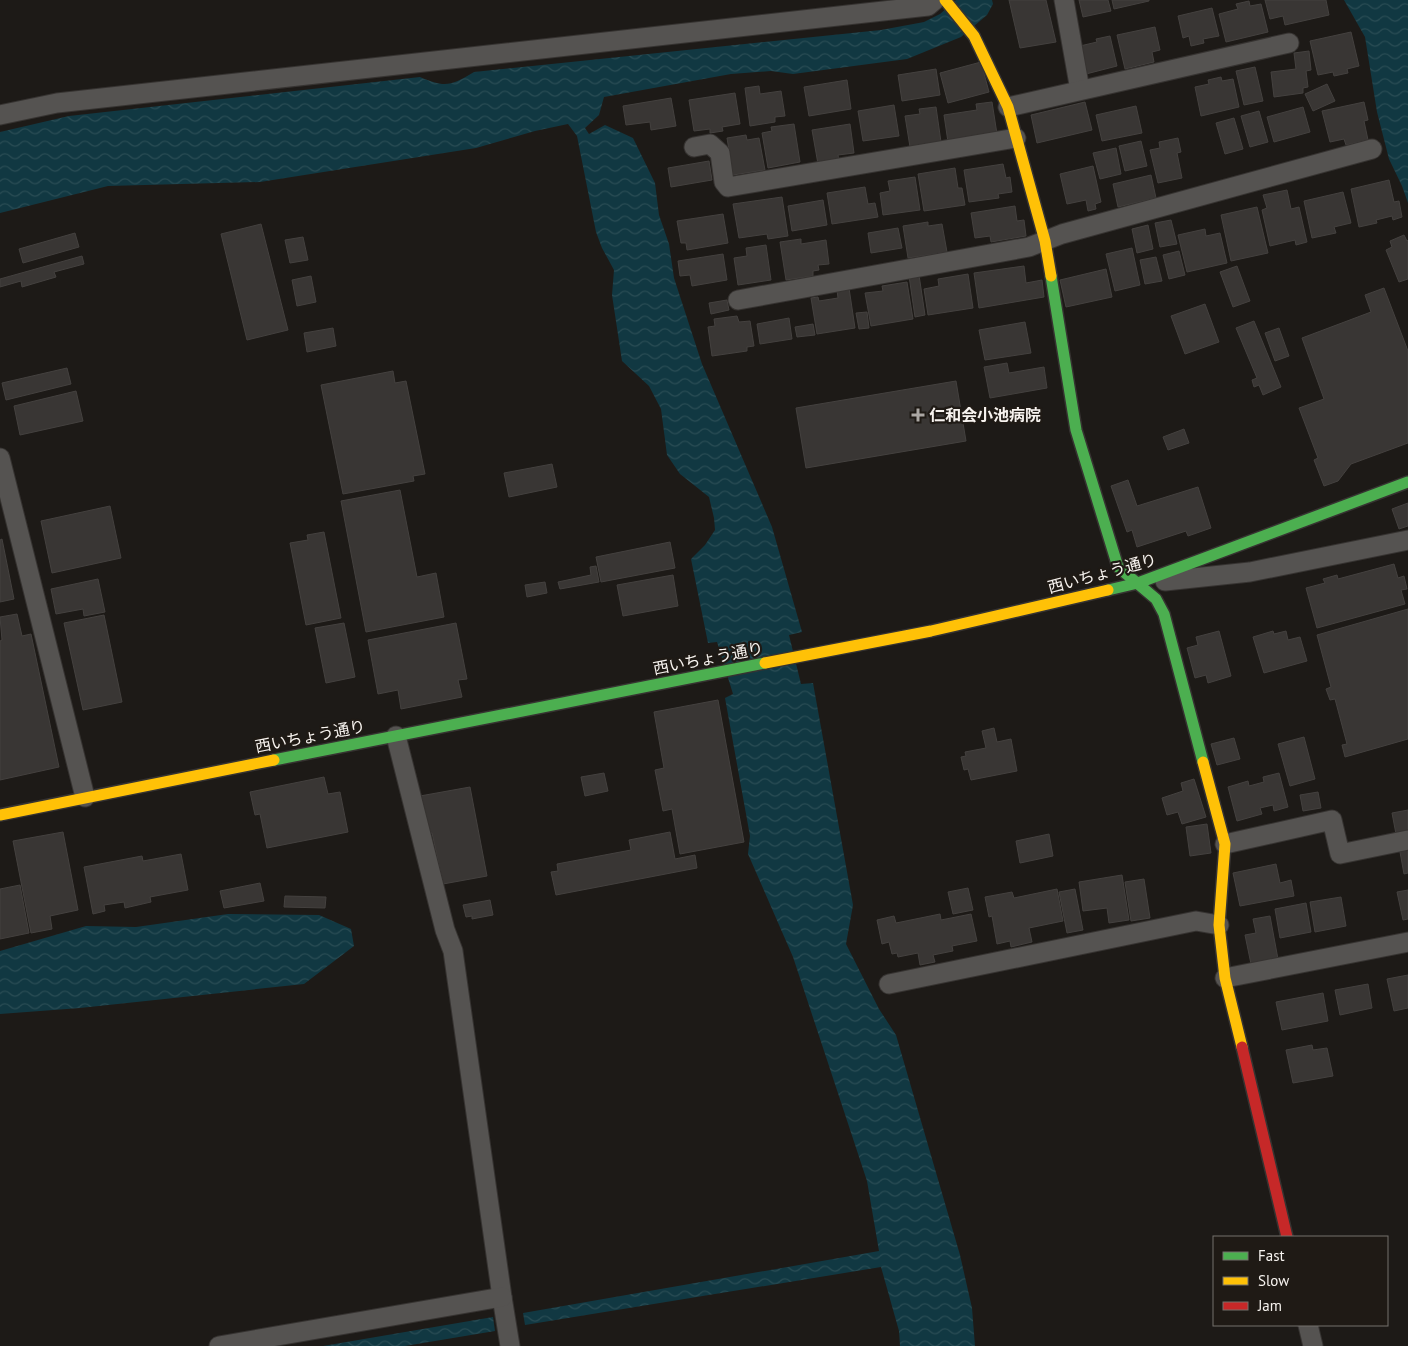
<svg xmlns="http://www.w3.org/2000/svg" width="1408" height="1346" viewBox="0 0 1408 1346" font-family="'PT Sans','Noto Sans JP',sans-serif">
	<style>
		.water { fill: url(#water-waves) }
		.building { fill: #393634; stroke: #44413f }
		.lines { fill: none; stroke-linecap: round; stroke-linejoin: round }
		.street-casing { stroke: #363331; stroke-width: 21 }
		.fast-casing { stroke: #363331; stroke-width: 14 }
		.slow-casing { stroke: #363331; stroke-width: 14 }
		.jam-casing { stroke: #363331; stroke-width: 14 }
		.street { stroke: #555351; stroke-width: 19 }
		.fast { stroke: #4caf50; stroke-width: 11 }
		.slow { stroke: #ffc107; stroke-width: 11 }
		.jam { stroke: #c62828; stroke-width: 11 }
		.poi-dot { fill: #aba7a3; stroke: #1f1a15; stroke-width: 2 }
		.labels { text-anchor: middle; stroke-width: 4.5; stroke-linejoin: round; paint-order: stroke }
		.poi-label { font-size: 16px; font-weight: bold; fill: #f7f3ef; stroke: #1f1a15; text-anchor: start }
		.street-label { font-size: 16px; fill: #f7f3ef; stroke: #1f1a15 }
	</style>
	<defs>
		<pattern id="water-waves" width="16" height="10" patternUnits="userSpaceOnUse" patternTransform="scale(1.25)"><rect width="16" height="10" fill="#113842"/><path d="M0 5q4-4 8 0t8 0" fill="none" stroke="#294c54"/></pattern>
	</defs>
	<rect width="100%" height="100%" fill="#1d1a17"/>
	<g class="water">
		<path d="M956,0H992L993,4L987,15L961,37L907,59L793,74L771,71L731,74L604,97L599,115L585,128L589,134L605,125L633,138L655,183L659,215L669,244L674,278L702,364L772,527L802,632L789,635L801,684L813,683L853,905L846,944L879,1009L896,1035L960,1255L972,1308L975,1346H900L899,1331L881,1267L525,1325L523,1313L879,1251L867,1181L793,957L748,854L750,836L725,698L733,694L717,642L708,643L691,559L705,545L715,530L714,518L709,497L680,474L667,455L661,409L649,386L622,361L612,295L614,270L602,248L596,232L577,136L568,124L535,131L476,148L260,182L108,186L0,213V132L69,116L420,77C445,88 451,86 474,72L881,30L924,22L940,14Z"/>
		<path d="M1344,0H1408V203L1402,186L1389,159L1377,112L1365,37Z"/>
		<path d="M228,914L319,915L351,929L354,946L304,984L80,1008L0,1014V951L86,926L136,927Z"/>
		<path d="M493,1317L495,1331L405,1346H323Z"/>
	</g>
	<g class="building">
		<path d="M1009,0H1046L1056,42L1020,48Z"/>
		<path d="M1079,0H1108L1111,11L1083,17Z"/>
		<path d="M1112,0H1149V1L1114,9Z"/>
		<path d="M1265,0H1326L1329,15L1285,25L1283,16L1270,19Z"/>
		<path d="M1249,1L1250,6L1261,4L1268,32L1226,42L1219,14L1238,9L1236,4Z"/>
		<path d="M1212,8L1219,36L1203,39L1204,43L1191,46L1189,36L1183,38L1178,16Z"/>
		<path d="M1155,27L1160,50L1152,52L1154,62L1125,69L1117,35Z"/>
		<path d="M1351,32L1359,66L1347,69L1348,73L1334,76L1333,72L1318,75L1310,41Z"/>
		<path d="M1110,36L1117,66L1086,74L1080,46L1097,42L1096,39Z"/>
		<path d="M1309,51L1311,70L1306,71L1308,87L1303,88V93L1274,97L1271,72L1296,69L1294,53Z"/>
		<path d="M981,62L989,92L948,103L940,73Z"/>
		<path d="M1255,67L1263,101L1244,105L1236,71Z"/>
		<path d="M936,69L940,95L902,101L898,75Z"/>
		<path d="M1221,77L1222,81L1233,79L1239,107L1201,116L1195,87L1209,84L1208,80Z"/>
		<path d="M847,80L851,109L809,116L804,87Z"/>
		<path d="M1327,84L1335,101L1313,111L1305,94Z"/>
		<path d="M759,86L760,94L781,91L785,116L775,117V122L750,126L745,88Z"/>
		<path d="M735,93L740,124L722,127L723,131L710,133V129L694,131L689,100Z"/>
		<path d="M671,98L676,126L651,130L650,122L626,125L623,106Z"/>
		<path d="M992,102L997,134L948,142L944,115L977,110L976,104Z"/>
		<path d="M1085,102L1092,130L1037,143L1031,115Z"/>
		<path d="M1364,102L1368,120L1364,121L1368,140L1346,145L1344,139L1330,142L1322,111Z"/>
		<path d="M894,105L899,136L863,141L858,111Z"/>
		<path d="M1136,106L1142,133L1102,141L1096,115Z"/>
		<path d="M936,107L941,142L910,147L905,116L920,114L919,109Z"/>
		<path d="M1303,107L1310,132L1274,142L1267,117Z"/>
		<path d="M1259,111L1268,142L1250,147L1241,116Z"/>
		<path d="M1234,118L1243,149L1225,154L1216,123Z"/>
		<path d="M794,124L800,162L768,168L762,133L772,131L771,127Z"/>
		<path d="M850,124L854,153L838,155L839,161L818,164L812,130Z"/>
		<path d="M746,135L747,140L759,138L765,170L733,175L727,138Z"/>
		<path d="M1178,138L1181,152L1177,153L1182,178L1158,183L1150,150L1160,148L1159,142Z"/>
		<path d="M1141,141L1147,166L1125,171L1119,146Z"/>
		<path d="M1116,148L1121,174L1100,179L1093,153Z"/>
		<path d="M709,161L712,180L671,187L668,168Z"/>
		<path d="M1003,164L1006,178L1010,177L1012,192L998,194L999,198L969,202L964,170Z"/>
		<path d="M1093,166L1101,202L1095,204L1096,209L1088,211L1086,200L1067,204L1060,174Z"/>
		<path d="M955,168L958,188H962L965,205L924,211L918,174Z"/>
		<path d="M1151,175L1156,198L1118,207L1113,184Z"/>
		<path d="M915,177L920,210L883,215L880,193L890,191L888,181Z"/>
		<path d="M1389,180L1394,202L1399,201L1402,217L1393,220L1392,216L1376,220L1377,223L1359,227L1351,189Z"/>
		<path d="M865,187L868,204L875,203L878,217L832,224L827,193Z"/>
		<path d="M1287,190L1291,209L1299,207L1307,242L1296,245L1295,240L1270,246L1262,210L1267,208L1263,195Z"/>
		<path d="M1343,192L1351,223L1334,227L1336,233L1312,238L1304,201Z"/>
		<path d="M782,197L788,236L768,239L767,234L739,238L733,204Z"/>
		<path d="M823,200L827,225L792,231L788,206Z"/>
		<path d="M1015,206L1017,221L1024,220L1026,236L991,242L990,236L975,238L971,213Z"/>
		<path d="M1257,207L1268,253L1231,261L1221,215Z"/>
		<path d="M723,214L728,243L687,250L686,243H681L677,221Z"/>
		<path d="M1171,220L1177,244L1160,247L1155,223Z"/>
		<path d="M928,222V226L942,224L947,252L908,258L903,226Z"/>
		<path d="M261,224L288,330L247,340L221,234Z"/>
		<path d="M1148,225L1153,249L1137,253L1132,229Z"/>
		<path d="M898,228L902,248L871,253L868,233Z"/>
		<path d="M1205,229L1206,236L1220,233L1227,263L1187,272L1178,235Z"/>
		<path d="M75,233L79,247L23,263L19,249Z"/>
		<path d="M1404,235L1407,241L1408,240V279L1399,282L1386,250L1392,247L1390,241Z"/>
		<path d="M303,237L308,260L290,263L285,240Z"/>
		<path d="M801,239V244L826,240L829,264L818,265L819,270L813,271V276L786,280L780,242Z"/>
		<path d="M766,245L771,280L738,285L734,258L747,256L746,248Z"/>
		<path d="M1132,248L1140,285L1115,291L1106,254Z"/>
		<path d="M1179,251L1185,275L1169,279L1163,255Z"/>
		<path d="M723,254L727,280L692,286L690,275L680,276L678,261Z"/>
		<path d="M82,256L84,264L54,272L56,277L22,287L21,281L0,287V279Z"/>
		<path d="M1156,257L1162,281L1145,284L1140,260Z"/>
		<path d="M1024,266L1026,283L1042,280L1044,297L979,308L974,273Z"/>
		<path d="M1237,266L1250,301L1233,307L1220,272Z"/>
		<path d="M1106,269L1112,297L1066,307L1060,280Z"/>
		<path d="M968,274L973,308L928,315L924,289L939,286L938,279Z"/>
		<path d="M919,275L925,315L915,317L909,276Z"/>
		<path d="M311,276L316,302L297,306L292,280Z"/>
		<path d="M907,282L913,319L871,326L865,293L883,291L882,286Z"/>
		<path d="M849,288L855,328L817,334L811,298L818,297L819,301L838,298L837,290Z"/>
		<path d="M1384,288L1408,351V443L1351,464L1338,481L1324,486L1314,460L1318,458L1299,408L1324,399L1302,338L1371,312L1365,295Z"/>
		<path d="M727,300L729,310L711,314L709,303Z"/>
		<path d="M1205,304L1219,342L1185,354L1171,316Z"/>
		<path d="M867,312L869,328L859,329L856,313Z"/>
		<path d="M737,316L739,322L750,321L754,346L747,347V351L712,356L708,327L715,326L714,319Z"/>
		<path d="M789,318L792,339L760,344L757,324Z"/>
		<path d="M1254,321L1281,387L1263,395L1259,385L1254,387L1252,380L1257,378L1236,328Z"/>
		<path d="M1025,322L1031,353L985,360L979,330Z"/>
		<path d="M813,324L815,335L797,337L795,327Z"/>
		<path d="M333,328L336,346L307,352L304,333Z"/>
		<path d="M1279,328L1289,356L1275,361L1265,333Z"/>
		<path d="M1007,363L1009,373L1044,367L1047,388L990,398L984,367Z"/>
		<path d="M67,368L71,384L6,400L2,383Z"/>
		<path d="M393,371L395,383L406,381L425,474L413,476L414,481L343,494L321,385Z"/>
		<path d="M956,381L966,441L806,468L796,408Z"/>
		<path d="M76,391L83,421L20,435L14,406Z"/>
		<path d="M1184,429L1189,443L1168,450L1163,437Z"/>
		<path d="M552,464L557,487L509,497L504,473Z"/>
		<path d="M1128,480L1137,506L1198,487L1211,528L1188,536L1186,531L1137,547L1132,530L1127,532L1111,486Z"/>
		<path d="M400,490L417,577L436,573L444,617L366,632L341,501Z"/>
		<path d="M1408,503V526L1399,529L1392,509Z"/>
		<path d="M110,506L121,558L52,573L41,521Z"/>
		<path d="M324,532L341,618L306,625L290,543L308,540L307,535Z"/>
		<path d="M2,539L14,599L0,602V540Z"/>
		<path d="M670,542L675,568L601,582L596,557Z"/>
		<path d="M1394,564L1398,578L1404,576L1407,589L1401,590L1405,604L1317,628L1306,588L1325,583L1323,579L1337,575L1338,579Z"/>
		<path d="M596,566L599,582L560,589L558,582L591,575L590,567Z"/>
		<path d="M673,575L678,606L623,616L617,585Z"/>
		<path d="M98,579L105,612L84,616L83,609L56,614L51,589Z"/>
		<path d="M545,582L547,593L527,597L525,585Z"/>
		<path d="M1408,609V739L1345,757L1342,745L1347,744L1335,699L1330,700L1326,689L1331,687L1317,635Z"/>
		<path d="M17,614L22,636L31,634L59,767L0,780V641L2,640L0,617Z"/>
		<path d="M104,615L122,702L83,710L64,623Z"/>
		<path d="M344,623L355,677L326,683L315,628Z"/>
		<path d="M456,623L467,679L458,680L462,697L401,709L398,690L378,694L368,640Z"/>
		<path d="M1219,631L1231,676L1208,683L1206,675L1195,678L1187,648L1198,645L1196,637Z"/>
		<path d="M1273,631L1274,634L1286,631L1288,640L1300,637L1307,661L1264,673L1253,637Z"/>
		<path d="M718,700L744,842L680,854L672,809L663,811L655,770L664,768L654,712Z"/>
		<path d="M994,728L997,742L1011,739L1017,771L971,780L968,769L964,770L961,757L966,756L965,752L986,748L982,731Z"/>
		<path d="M1304,737L1315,779L1290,786L1278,744Z"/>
		<path d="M1234,738L1240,759L1217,765L1211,744Z"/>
		<path d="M604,773L608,791L585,796L581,777Z"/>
		<path d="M1279,773L1288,807L1274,811L1273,805L1260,808L1262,814L1237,821L1228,787L1248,781L1249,786L1264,782L1263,777Z"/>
		<path d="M324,777L328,794L340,792L348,832L267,848L260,814L255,815L250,792Z"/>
		<path d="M1194,779L1206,817L1182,824L1178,812L1167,815L1162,798L1183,791L1181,783Z"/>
		<path d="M470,787L487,876L443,884L432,833L428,834L420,796Z"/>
		<path d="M1318,792L1321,808L1303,811L1300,795Z"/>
		<path d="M1408,810V832L1396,834L1392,813Z"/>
		<path d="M1207,824L1211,853L1190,856L1186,827Z"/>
		<path d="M63,832L78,910L50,916L52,929L31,933L13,841Z"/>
		<path d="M670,832L675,859L695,855L697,868L556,895L551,872L558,871L557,864L631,850L629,840Z"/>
		<path d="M1049,834L1053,856L1020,863L1016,841Z"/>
		<path d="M1408,850V873L1404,874L1400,852Z"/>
		<path d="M181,854L188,890L150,897L151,902L125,908L124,902L104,905L105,911L93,914L84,867L142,856L143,861Z"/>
		<path d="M1276,864L1280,883L1291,880L1294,896L1240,906L1233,873Z"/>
		<path d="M1122,875L1129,920L1109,923L1107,908L1083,911L1079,882Z"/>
		<path d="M1144,879L1150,918L1131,921L1125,882Z"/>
		<path d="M260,883L264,901L224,908L220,891Z"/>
		<path d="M20,885L29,933L0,939V889Z"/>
		<path d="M968,888L973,910L953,914L948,892Z"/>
		<path d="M1057,889L1063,921L1029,928L1032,942L1011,947L1010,941L997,944L992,916L989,917L985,897L1012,892L1014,898Z"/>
		<path d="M1075,889L1083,930L1067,933L1059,892Z"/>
		<path d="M1408,890V919L1403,920L1397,892Z"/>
		<path d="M285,896L326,897L325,908L284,907Z"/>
		<path d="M1341,897L1346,926L1315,932L1310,902Z"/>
		<path d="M490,900L493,915L472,919V916L466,917L463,905Z"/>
		<path d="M1306,903L1311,932L1280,938L1275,909Z"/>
		<path d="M940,914L941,920L971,914L977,941L952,946L953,951L933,955L935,962L920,965L918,953L898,957L897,953L892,954L889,942L882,944L877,920L894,916L896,923Z"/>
		<path d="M1270,916L1278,959L1251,964L1245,935L1256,933L1253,919Z"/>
		<path d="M1408,975V1008L1394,1011L1387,979Z"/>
		<path d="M1368,984L1372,1008L1340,1015L1335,990Z"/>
		<path d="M1323,993L1328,1021L1282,1030L1276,1002Z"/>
		<path d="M1312,1045L1313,1050L1327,1048L1333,1076L1293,1083L1286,1050Z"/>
	</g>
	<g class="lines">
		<g class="street-casing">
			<g id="street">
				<path d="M1064,0L1080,90"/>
				<path d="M1008,107L1289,43"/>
				<path d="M0,115L57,103L928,6L935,0"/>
				<path d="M694,147L710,144L720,153L724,182L728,187L1016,138"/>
				<path d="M738,300L1029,247L1062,234L1372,149"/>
				<path d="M0,458L85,797"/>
				<path d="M1165,581L1250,572L1408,540"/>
				<path d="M396,736L445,930L453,951L502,1297L510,1346"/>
				<path d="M1225,844L1332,820L1340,854L1408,840"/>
				<path d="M1225,978L1408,942"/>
				<path d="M889,984L1196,921L1219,925"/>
				<path d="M1308,1325L1313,1346"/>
				<path d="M219,1346L502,1297"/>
			</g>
		</g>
		<g class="fast-casing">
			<g id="fast">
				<path d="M1051,276L1076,430L1118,567L1156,599L1164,614L1203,762"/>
				<path d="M1108,590L1138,583L1408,482"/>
				<path d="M274,760L765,663"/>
			</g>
		</g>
		<g class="slow-casing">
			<g id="slow">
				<path d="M945,0L974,36L1008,107L1045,241L1051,276"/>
				<path d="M765,663L931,631L1108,590"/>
				<path d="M1203,762L1225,844L1219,925L1225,978L1242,1047"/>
				<path d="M0,815L274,760"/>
			</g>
		</g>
		<g class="jam-casing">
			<path id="jam" d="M1242,1047L1287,1237"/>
		</g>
		<use href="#street" class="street"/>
		<use href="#fast" class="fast"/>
		<use href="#slow" class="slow"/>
		<use href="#jam" class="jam"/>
	</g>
	<path class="poi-dot" d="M915.5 407.5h5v5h5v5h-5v5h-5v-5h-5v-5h5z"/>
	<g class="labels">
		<g class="poi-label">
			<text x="929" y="421">仁和会小池病院</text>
		</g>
		<g class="street-label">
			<text transform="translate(1102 573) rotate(-15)" y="6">西いちょう通り</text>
			<text transform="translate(708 658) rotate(-11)" y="6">西いちょう通り</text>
			<text transform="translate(310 736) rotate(-11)" y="6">西いちょう通り</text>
		</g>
	</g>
	<rect x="1213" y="1236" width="175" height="90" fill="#1f1a15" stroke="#75716c"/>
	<rect x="1223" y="1252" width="25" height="8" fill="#4caf50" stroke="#75716c"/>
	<text x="1258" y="1261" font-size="15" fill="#f7f3ef">Fast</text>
	<rect x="1223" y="1277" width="25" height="8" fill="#ffc107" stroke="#75716c"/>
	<text x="1258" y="1286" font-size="15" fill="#f7f3ef">Slow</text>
	<rect x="1223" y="1302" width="25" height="8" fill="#c62828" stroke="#75716c"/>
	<text x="1258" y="1311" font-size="15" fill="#f7f3ef">Jam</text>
</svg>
